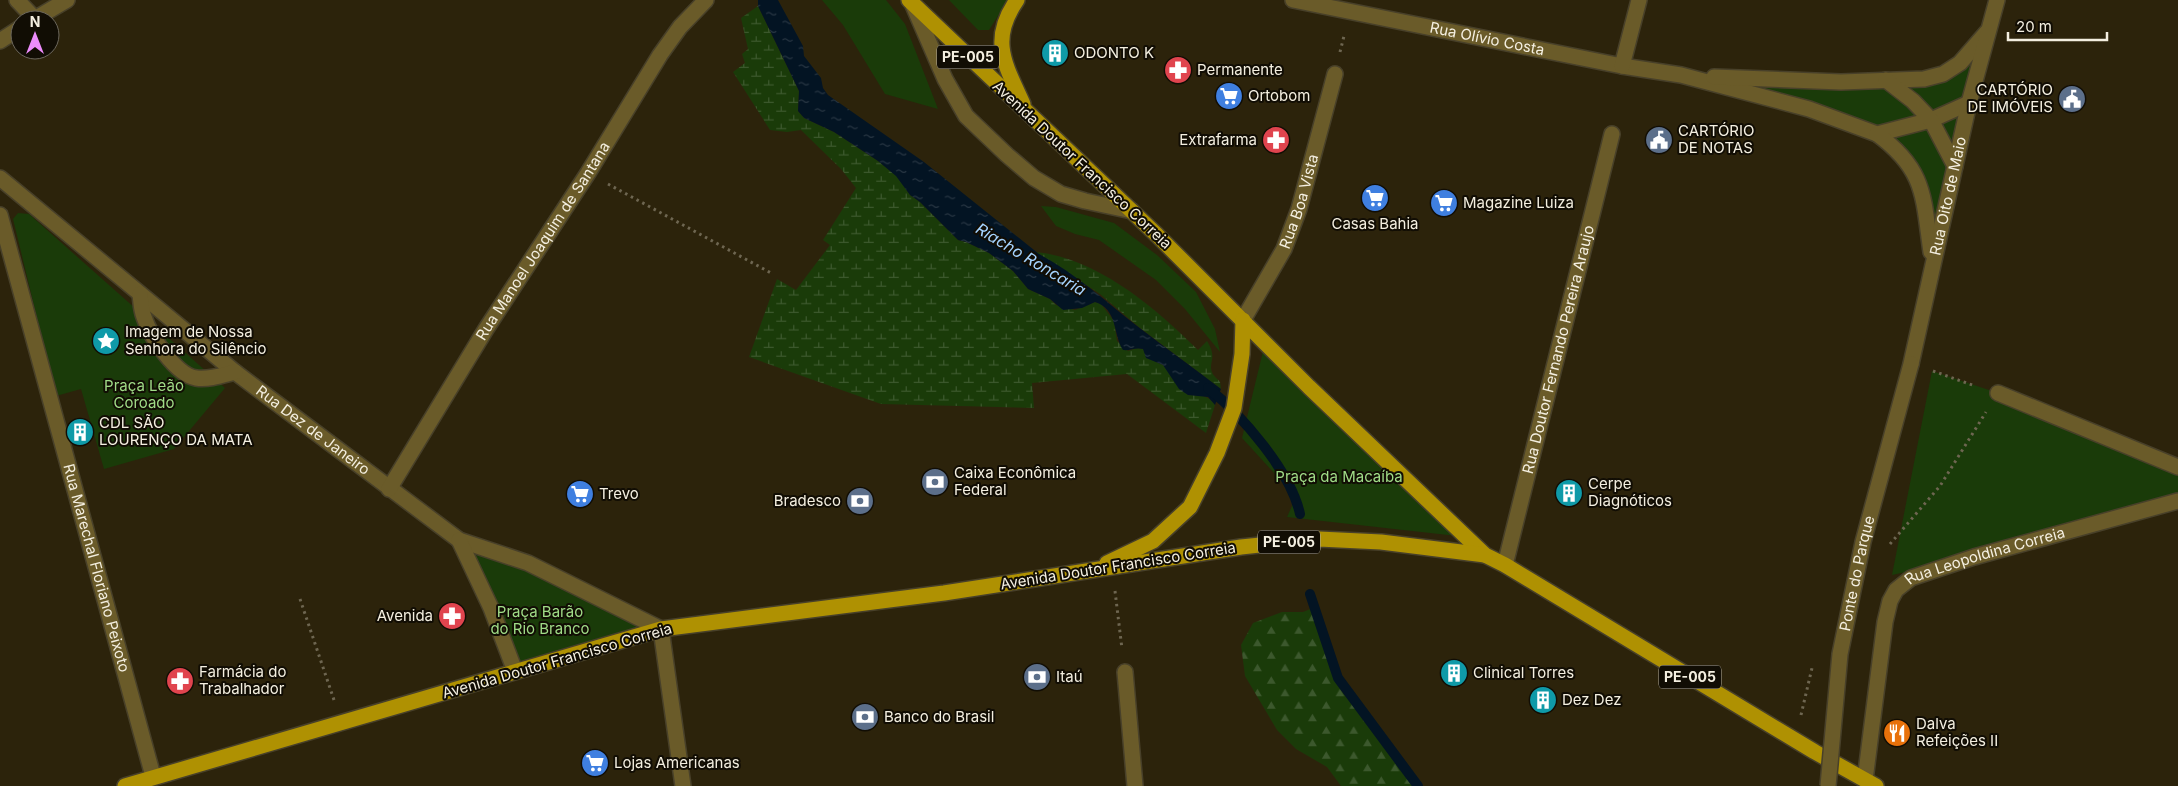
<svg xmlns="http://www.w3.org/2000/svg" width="2178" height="786" viewBox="0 0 2178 786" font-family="Inter,sans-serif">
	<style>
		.forest { fill: url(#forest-firs) }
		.wetland { fill: url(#wetland-marsh) }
		.park { fill: #1a3b09 }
		.water { fill: url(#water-ripples) }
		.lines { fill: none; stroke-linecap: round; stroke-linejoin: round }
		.stream { stroke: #031423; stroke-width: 10 }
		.minor-casing { stroke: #484029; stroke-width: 18 }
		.major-casing { stroke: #484029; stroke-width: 18 }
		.path { stroke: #6e6651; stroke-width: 3; stroke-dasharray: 2.5 4; stroke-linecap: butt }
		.minor { stroke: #6a5b29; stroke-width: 15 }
		.major { stroke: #af9102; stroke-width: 15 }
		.minor-bridge-casing { stroke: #484029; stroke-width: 18; stroke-linecap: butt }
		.minor-bridge { stroke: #6a5b29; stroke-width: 15 }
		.labels { text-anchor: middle; stroke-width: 4; stroke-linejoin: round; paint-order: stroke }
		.shield { fill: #110d04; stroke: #b0ab9e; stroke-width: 1 }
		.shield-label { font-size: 14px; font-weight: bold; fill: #f4efe0 }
		.street-label { font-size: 15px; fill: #f4efe0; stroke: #110d04 }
		.poi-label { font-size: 15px; fill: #f4efe0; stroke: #110d04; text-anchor: start }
		.park-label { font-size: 15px; fill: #a0dc87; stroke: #110d04 }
		.water-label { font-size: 16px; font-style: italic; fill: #a5d3fe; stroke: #110d04 }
	</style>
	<defs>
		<pattern id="forest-firs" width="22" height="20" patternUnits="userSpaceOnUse" patternTransform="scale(1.25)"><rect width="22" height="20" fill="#1a3b09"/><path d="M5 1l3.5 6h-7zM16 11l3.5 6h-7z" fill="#3c582d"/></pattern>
		<pattern id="wetland-marsh" width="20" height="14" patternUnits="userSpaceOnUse" patternTransform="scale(1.25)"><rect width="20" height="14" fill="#1a3b09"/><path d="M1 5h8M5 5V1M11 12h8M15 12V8" fill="none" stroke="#3c582d"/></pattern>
		<pattern id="water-ripples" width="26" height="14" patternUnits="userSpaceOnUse" patternTransform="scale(1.25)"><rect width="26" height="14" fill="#031423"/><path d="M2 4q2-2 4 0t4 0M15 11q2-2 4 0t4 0" fill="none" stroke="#283643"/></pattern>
	</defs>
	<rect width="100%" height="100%" fill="#2c230b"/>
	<path class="forest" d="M1313,608L1338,678L1418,786H1341L1327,767L1296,749L1277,730L1245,676L1241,645L1253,623L1282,612H1303Z"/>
	<g class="wetland">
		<path d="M758,6L799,91L798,111L804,118L834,132L878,161L897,176L910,195L920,202L958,240L966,242L989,253L1013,271L1028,289L1050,299L1056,305L1075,310L1095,302L1101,304L1114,321L1117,341L1128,351L1137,348L1143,349L1156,362L1163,365L1188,395C1199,395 1209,395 1215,405L1206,433L1127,374L1032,383L1034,408L881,404L749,357L777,279L796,290L830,245L823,240L856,188L841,169L801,130L787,132L770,130L733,72L745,63L742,54L748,49L741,18Z"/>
		<path d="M1036,252C1097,258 1156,308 1198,350L1207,341C1218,359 1208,361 1212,372C1213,376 1217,378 1220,382L1221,389L1140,328L1100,294Z"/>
	</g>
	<g class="park">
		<path d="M822,0H886L905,24L938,109L885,94L843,25Z"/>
		<path d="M949,0H1008L989,30H978Z"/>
		<path d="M1990,29L1932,261L1921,187L1877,134L1681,75L1943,74Z"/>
		<path d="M1041,206L1056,207L1114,223L1157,255L1196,292L1215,329L1220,352L1185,309L1156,280L1099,240L1075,234L1056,226Z"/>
		<path d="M18,213L29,214L225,388L174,449L104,469L81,389L56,396L13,219Z"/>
		<path d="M1265,343L1466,537L1287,517L1296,497L1242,438Z"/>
		<path d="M1932,371L1998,393L2178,467V501L1974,557L1892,575Z"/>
		<path d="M459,540L661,629L515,671Z"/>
	</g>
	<path class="water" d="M758,0H778L803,46L804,56L821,78L823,88L828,95L924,162L1039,254C1077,274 1107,303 1141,329C1167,349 1195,369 1221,389L1215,405L1208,397L1188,395L1179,389L1163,365L1146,358L1143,349C1135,347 1130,351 1123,350C1113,335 1118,309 1095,302L1082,308L1063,310L1050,299L1028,289L1013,271L989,253L966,242L958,240L920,202L910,195L896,176L878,161L834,132L804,118L798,111L799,91L758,6Z"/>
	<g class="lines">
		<g class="stream">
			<path d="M1208,388C1242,415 1291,472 1300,514"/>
			<path d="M1310,594L1338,678L1418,786"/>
		</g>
		<g class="minor-casing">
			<g id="minor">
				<path d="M17,0L35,19"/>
				<path id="s1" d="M1293,0L1622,66L1681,75L1809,109L1877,134L1931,120L1969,103"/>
				<path d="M912,3L945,79L966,116L1007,155L1034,178L1061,194L1085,201L1132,211"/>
				<path d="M33,20L67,0"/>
				<path d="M0,41L20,28"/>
				<path d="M1622,66L1639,0"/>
				<path d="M1714,77L1841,82L1924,79L1943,74L1960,63L1987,32"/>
				<path d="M1886,80L1913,101L1931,120L1955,166"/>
				<path d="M1877,134C1926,170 1923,197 1931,252"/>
				<path id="s2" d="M0,178L235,372L459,540L528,563L661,629L683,786"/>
				<path id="s3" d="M0,215L153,776"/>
				<path d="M140,294C141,302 141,310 144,317C150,336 176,375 196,378C209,380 223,375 235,372"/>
				<path id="s4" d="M1243,320L1284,249L1299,209L1335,74"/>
				<path id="s5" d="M1911,364L1969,103L1997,0"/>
				<path d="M1998,393L2178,467"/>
				<path id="s6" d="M389,489L486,329L588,173L660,55L680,27L706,0"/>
				<path d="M459,540L491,608L515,671"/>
				<path id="s7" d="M1505,565L1612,134"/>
				<path d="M1125,672L1135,786"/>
				<path id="s8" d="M1865,780L1885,622L1890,601L1896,590L1911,578L1974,557L2178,501"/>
			</g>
		</g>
		<g class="major-casing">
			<g id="major">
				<path d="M909,0L1157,235L1309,387L1485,555L1505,565L1815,752L1876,786"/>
				<path d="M1017,0C989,40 1005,64 1023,104"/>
				<path d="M1107,563L1153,541L1190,507L1217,453L1234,408L1242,354L1243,320"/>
				<path d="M125,786L661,629L944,593L1241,547L1319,539L1381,542L1485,555"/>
			</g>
		</g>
		<g class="path">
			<path d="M1340,52L1344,36"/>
			<path d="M608,184L771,273"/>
			<path d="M1933,371L1975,386"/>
			<path d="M1890,544L1940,486L1986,412"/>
			<path d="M1115,591L1122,649"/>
			<path d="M300,599L334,700"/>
			<path d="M1801,715L1812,668"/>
		</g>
		<use href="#minor" class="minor"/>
		<use href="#major" class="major"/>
		<g class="minor-bridge-casing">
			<g id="minor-bridge">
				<path id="s9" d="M1828,786L1840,654L1863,542L1911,364"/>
			</g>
		</g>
		<use href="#minor-bridge" class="minor-bridge"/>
	</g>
	<defs>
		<g id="building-disc" transform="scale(1.4375)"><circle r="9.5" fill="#0f9aa8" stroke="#110d04"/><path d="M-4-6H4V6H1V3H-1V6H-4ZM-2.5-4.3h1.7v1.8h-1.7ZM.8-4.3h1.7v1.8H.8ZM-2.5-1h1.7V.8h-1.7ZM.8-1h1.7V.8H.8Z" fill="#fff"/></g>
		<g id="pharmacy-disc" transform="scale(1.4375)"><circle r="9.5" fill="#e0444e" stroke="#110d04"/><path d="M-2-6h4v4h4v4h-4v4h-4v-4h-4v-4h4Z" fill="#fff"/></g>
		<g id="supermarket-disc" transform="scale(1.4375)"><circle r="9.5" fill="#3f7fe0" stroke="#110d04"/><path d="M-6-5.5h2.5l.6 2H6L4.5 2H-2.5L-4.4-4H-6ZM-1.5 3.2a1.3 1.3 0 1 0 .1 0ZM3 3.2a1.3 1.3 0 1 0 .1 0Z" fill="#fff"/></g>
		<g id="civic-disc" transform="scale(1.4375)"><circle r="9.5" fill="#5c6f8a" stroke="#110d04"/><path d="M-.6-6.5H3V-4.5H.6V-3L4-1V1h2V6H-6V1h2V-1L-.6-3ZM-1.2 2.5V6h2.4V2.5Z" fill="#fff"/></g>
		<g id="sight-disc" transform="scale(1.4375)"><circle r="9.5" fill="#0f9aa8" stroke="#110d04"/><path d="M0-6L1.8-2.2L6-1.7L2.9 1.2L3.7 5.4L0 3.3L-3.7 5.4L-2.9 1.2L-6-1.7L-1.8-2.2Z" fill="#fff"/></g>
		<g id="bank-disc" transform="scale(1.4375)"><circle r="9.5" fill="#5c6f8a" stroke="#110d04"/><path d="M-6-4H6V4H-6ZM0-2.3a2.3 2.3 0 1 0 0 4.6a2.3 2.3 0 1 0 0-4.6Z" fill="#fff"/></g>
		<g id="restaurant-disc" transform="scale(1.4375)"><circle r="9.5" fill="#e8710a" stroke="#110d04"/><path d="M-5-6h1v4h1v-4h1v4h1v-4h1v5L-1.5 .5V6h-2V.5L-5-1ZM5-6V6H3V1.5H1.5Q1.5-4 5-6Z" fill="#fff"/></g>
	</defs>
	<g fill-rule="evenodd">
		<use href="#building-disc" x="1055" y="53"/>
		<use href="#pharmacy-disc" x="1178" y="70"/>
		<use href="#supermarket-disc" x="1229" y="96"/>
		<use href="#civic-disc" x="2072" y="99"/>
		<use href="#pharmacy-disc" x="1276" y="140"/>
		<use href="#civic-disc" x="1659" y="140"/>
		<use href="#supermarket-disc" x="1375" y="198"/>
		<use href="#supermarket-disc" x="1444" y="203"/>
		<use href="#sight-disc" x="106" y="341"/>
		<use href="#building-disc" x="80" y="432"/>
		<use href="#bank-disc" x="935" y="482"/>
		<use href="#building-disc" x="1569" y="493"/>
		<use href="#supermarket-disc" x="580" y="494"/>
		<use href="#bank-disc" x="860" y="501"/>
		<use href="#pharmacy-disc" x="452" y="616"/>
		<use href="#building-disc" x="1454" y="673"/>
		<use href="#bank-disc" x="1037" y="677"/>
		<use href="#pharmacy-disc" x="180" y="681"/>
		<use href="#building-disc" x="1543" y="700"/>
		<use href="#bank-disc" x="865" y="717"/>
		<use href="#restaurant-disc" x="1897" y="733"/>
		<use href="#supermarket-disc" x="595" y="763"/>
	</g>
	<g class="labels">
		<g class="shield">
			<rect x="937" y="45.5" width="62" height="23" rx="4"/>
			<rect x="1258" y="530.5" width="62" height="23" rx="4"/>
			<rect x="1659" y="665.5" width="62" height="23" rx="4"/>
		</g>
		<g class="shield-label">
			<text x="968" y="62">PE-005</text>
			<text x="1289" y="547">PE-005</text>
			<text x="1690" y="682">PE-005</text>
		</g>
		<g class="street-label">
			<text dy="5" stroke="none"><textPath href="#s1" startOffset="198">Rua Olívio Costa</textPath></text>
			<text transform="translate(1082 165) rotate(43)" y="5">Avenida Doutor Francisco Correia</text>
			<text dy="5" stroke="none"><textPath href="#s5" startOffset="172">Rua Oito de Maio</textPath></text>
			<text dy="5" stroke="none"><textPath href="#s4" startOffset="132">Rua Boa Vista</textPath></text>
			<text dy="5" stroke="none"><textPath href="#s6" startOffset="292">Rua Manoel Joaquim de Santana</textPath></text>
			<text dy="5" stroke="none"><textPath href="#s7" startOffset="222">Rua Doutor Fernando Pereira Araujo</textPath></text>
			<text dy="5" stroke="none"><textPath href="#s2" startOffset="402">Rua Dez de Janeiro</textPath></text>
			<text dy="5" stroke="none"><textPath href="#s8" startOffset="290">Rua Leopoldina Correia</textPath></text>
			<text transform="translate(1118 566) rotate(-9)" y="5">Avenida Doutor Francisco Correia</text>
			<text dy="5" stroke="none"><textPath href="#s3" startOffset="366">Rua Marechal Floriano Peixoto</textPath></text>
			<text dy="5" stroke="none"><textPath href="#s9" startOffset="215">Ponte do Parque</textPath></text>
			<text transform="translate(557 661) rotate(-16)" y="5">Avenida Doutor Francisco Correia</text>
		</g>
		<g class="poi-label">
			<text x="1074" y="58">ODONTO K</text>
			<text x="1197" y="75">Permanente</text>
			<text x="2053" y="95" text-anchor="end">CARTÓRIO<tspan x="2053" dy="17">DE IMÓVEIS</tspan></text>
			<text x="1248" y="101">Ortobom</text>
			<text x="1678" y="136">CARTÓRIO<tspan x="1678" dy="17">DE NOTAS</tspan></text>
			<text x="1257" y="145" text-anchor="end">Extrafarma</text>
			<text x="1463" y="208">Magazine Luiza</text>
			<text x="1375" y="229" text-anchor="middle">Casas Bahia</text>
			<text x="125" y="337">Imagem de Nossa<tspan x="125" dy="17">Senhora do Silêncio</tspan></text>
			<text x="99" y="428">CDL SÃO<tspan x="99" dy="17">LOURENÇO DA MATA</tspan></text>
			<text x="954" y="478">Caixa Econômica<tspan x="954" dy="17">Federal</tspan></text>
			<text x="1588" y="489">Cerpe<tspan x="1588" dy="17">Diagnóticos</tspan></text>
			<text x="599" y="499">Trevo</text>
			<text x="841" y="506" text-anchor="end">Bradesco</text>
			<text x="433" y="621" text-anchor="end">Avenida</text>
			<text x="199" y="677">Farmácia do<tspan x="199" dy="17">Trabalhador</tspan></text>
			<text x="1473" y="678">Clinical Torres</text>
			<text x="1056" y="682">Itaú</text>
			<text x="1562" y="705">Dez Dez</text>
			<text x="884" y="722">Banco do Brasil</text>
			<text x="1916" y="729">Dalva<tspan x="1916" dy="17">Refeições II</tspan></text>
			<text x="614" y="768">Lojas Americanas</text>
		</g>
		<g class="park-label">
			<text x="144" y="391">Praça Leão<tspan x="144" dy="17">Coroado</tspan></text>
			<text x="1339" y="482">Praça da Macaíba</text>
			<text x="540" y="617">Praça Barão<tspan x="540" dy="17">do Rio Branco</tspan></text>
		</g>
		<g class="water-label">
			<text transform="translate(1031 259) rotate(31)" y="6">Riacho Roncaria</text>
		</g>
	</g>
	<g transform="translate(35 35)"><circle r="24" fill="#110d04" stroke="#6c675c"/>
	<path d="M0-4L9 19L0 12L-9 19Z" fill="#ec8cfb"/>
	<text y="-8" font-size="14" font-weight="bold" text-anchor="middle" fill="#f4efe0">N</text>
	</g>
	<path d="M2008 32v8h99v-8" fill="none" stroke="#f4efe0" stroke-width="2.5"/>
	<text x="2016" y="32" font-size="15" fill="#f4efe0" stroke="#110d04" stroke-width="4" paint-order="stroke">20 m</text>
</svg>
